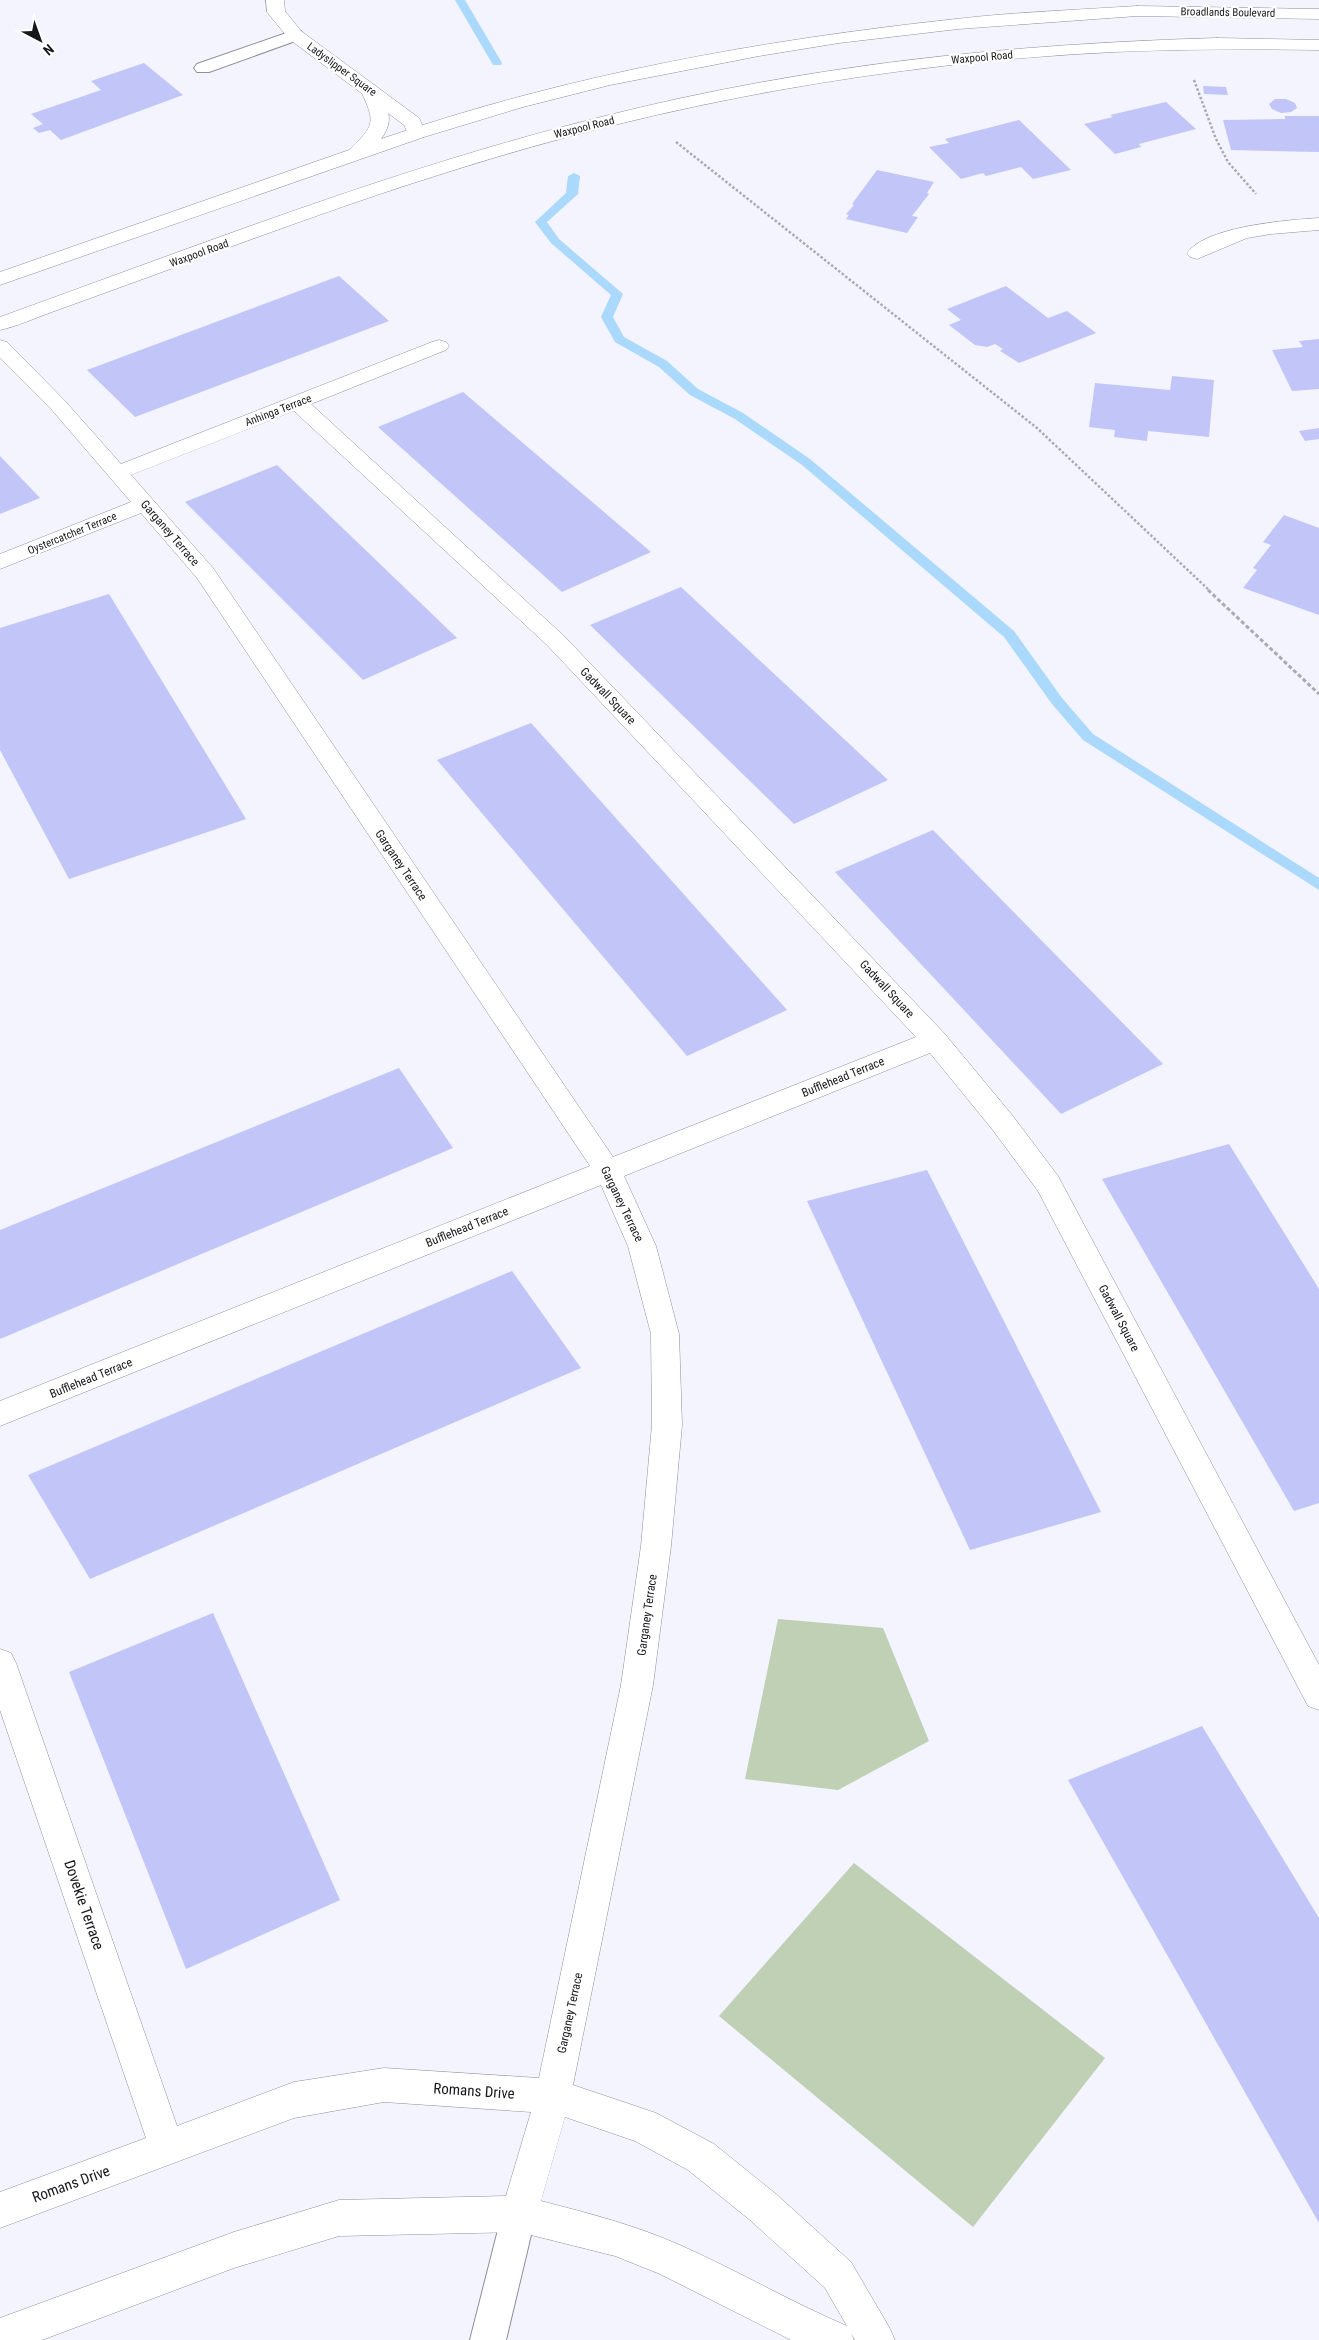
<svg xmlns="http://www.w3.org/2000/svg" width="1319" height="2340" viewBox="0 0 1319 2340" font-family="'Roboto Condensed',sans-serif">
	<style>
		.green { fill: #bfd0b4 }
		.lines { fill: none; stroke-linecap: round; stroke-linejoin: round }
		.stream { fill: #aad9fc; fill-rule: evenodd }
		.building { fill: #c1c5f7 }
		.lane-casing { stroke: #8e8f99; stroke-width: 2 }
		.street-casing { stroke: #8e8f99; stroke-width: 1 }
		.secondary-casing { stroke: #8e8f99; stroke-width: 1 }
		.path-far1 { stroke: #a9aab2; stroke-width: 2.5; stroke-dasharray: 2.5 2; stroke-linecap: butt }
		.path { stroke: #a9aab2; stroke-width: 3; stroke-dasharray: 4 2.5; stroke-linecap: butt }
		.lane { fill: #fff; fill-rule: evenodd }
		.street { fill: #fff; fill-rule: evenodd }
		.secondary { fill: #fff; fill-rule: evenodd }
		.labels { text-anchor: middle; stroke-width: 4.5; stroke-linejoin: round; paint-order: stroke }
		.far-street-label { font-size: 11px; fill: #18181c; stroke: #fff }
		.street-label { font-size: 12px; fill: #18181c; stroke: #fff }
		.near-street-label { font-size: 15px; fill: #18181c; stroke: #fff }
	</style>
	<rect width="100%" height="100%" fill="#f3f4ff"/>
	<g class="green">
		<path d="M778,1619L883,1628L929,1741L838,1790L745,1779Z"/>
		<path d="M854,1863L1105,2058L973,2227L719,2016Z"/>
	</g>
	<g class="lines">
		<g class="stream">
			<path d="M455,0H465L502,63L501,65H493Z"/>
			<path d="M574,173L580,176L578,194L547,222L559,239L623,294L613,317L624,337L667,361L698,389L743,413L810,459L1014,631L1062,698L1093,734L1319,878V890L1083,740L1052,704L1004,637L802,465L735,419L690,395L659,367L615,342L601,317L611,295L551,243L535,222L566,193L568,176Z"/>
		</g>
	</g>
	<g class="building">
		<path d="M144,63L183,95L61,140L50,130L39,133L33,128L43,124L31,114L101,90L91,81Z"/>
		<path d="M1203,86L1226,87L1228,95L1204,94Z"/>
		<path d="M1275,99H1286L1295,103L1297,108L1291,112L1281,113L1272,109L1269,104Z"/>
		<path d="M1166,102L1196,129L1139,144L1141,147L1115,154L1084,124L1113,117L1110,115Z"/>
		<path d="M1285,116H1319V152L1231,150L1223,120L1285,119Z"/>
		<path d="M1019,120L1071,170L1033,179L1021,167L986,176L983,173L961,179L929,147L949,143L945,139Z"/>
		<path d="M877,170L934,182L927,193L929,194L912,216L918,217L907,233L846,219L849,215L846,214L854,205L852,204Z"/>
		<path d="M339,276L389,321L135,417L87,370Z"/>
		<path d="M1006,286L1048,318L1067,311L1096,333L1019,363L1000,351L1003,349L995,344L987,347L975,345L949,325L961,320L947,309Z"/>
		<path d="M1319,339V389L1292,391L1272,350L1303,347L1299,341Z"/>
		<path d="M1172,376L1214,380L1209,437L1148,431L1147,441L1114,437L1115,430L1089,427L1095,383L1170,390Z"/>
		<path d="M463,392L651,552L562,592L378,427Z"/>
		<path d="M1319,428V439L1305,441L1299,431Z"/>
		<path d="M0,456L40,498L0,514Z"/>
		<path d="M277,465L457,638L363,680L185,502Z"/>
		<path d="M1284,515L1319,528V615L1243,588L1257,570L1253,568L1271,545L1263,542Z"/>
		<path d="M681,587L888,780L794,824L590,625Z"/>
		<path d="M109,594L246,819L69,879L0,750V628Z"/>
		<path d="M531,723L787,1010L687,1056L437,760Z"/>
		<path d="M933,830L1163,1064L1061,1114L835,872Z"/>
		<path d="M399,1068L453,1148L0,1339V1230Z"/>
		<path d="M1229,1144L1319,1289V1503L1294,1511L1102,1179Z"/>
		<path d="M927,1170L1101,1512L970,1550L807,1201Z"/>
		<path d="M512,1271L581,1368L90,1579L28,1475Z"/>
		<path d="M213,1613L340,1900L186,1969L69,1672Z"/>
		<path d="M1202,1726L1319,1918V2223L1068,1780Z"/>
	</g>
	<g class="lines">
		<g class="lane-casing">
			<g id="lane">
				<path d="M295,30L301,31L303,35L301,39L209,72H197L194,68L197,64Z"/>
				<path d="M519,2197L531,2202L536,2214L506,2340H470L502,2214L507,2202Z"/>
			</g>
		</g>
		<g class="street-casing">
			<g id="street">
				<path d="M266,0H284L285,11L301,31L419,118L426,133L424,137H410L404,125L289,39L267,12Z"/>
				<path d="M1319,218V230L1271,234L1247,238L1197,259L1190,257L1187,253C1206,226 1288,220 1319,218Z"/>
				<path d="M0,340L7,342L65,401L121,464L432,342L439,340L446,342L449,346L446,350L311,404L563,635L944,1033L1012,1115L1058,1176L1319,1665V1710L1308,1706L1038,1191L992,1129L930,1053L624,1176L656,1246L679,1334L682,1425L671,1546L653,1685L573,2085L656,2113L714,2144L776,2194L851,2262L889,2327L895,2340H855L851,2333L854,2340H791L660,2274L615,2256L519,2232L339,2236L234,2268L42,2340H0V2318L234,2232L339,2200L506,2196L531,2112L384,2102L294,2118L0,2228V2192L146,2138L0,1710V1649L11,1653L16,1663L177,2126L294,2082L384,2068L539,2078L621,1685L641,1546L652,1425L651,1334L628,1246L601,1185L0,1426V1401L590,1166L197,578L141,513L0,569V554L131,502L51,409L0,358ZM294,411L547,645L916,1037L613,1157L213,568L131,475ZM565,2117L635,2141L688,2170L750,2220L825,2288L847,2326C791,2302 738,2271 682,2246C635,2225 591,2214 541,2201Z"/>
			</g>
		</g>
		<g class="secondary-casing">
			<g id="secondary">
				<path d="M1137,6L1319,9V19L1137,16L958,29L839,43L759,56L610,85L523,107L424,137L0,285V272L349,150C375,125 376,123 360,89L363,85H375L378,89C388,109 395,120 381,139C566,75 761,40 956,19C1016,12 1077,10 1137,6Z"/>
				<path d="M1217,38L1319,40V50C1251,49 1182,49 1114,52C889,63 665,103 451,171C351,202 252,239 154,275C120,287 86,300 52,312C35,318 18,326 0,330V317C200,245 398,167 605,116C807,65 1008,44 1217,38Z"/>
			</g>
		</g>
		<g class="path-far1">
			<path d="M1194,80L1216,139L1228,162L1256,194"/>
			<path d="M676,142L1037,428L1210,591"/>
		</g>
		<path class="path" d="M1208,590L1319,694"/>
		<use href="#lane" class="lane"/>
		<use href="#street" class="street"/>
		<use href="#secondary" class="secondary"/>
	</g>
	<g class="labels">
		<g class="far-street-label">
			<text transform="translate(1228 12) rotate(1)" y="4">Broadlands Boulevard</text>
			<text transform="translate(982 57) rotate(-5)" y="4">Waxpool Road</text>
			<text transform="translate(342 69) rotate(36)" y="4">Ladyslipper Square</text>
			<text transform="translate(584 127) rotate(-14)" y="4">Waxpool Road</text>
			<text transform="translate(199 253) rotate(-20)" y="4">Waxpool Road</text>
			<text transform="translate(278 410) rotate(-21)" y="4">Anhinga Terrace</text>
			<text transform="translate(72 533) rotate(-22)" y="4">Oystercatcher Terrace</text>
		</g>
		<g class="street-label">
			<text transform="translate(170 533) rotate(49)" y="4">Garganey Terrace</text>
			<text transform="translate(608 696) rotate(46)" y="4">Gadwall Square</text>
			<text transform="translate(401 865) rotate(56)" y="4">Garganey Terrace</text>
			<text transform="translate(887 989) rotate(47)" y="4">Gadwall Square</text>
			<text transform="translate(843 1077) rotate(-22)" y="4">Bufflehead Terrace</text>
			<text transform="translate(622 1204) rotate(64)" y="4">Garganey Terrace</text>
			<text transform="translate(467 1227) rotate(-22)" y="4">Bufflehead Terrace</text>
			<text transform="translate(1119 1318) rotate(62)" y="4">Gadwall Square</text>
			<text transform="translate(91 1378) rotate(-22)" y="4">Bufflehead Terrace</text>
			<text transform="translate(647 1615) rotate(-82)" y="4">Garganey Terrace</text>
			<text transform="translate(570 2013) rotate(-78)" y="4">Garganey Terrace</text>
		</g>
		<g class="near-street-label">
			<text transform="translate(84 1905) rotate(71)" y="5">Dovekie Terrace</text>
			<text transform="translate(474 2091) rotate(4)" y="5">Romans Drive</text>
			<text transform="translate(71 2184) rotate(-20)" y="5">Romans Drive</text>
		</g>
	</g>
	<g transform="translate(40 40) rotate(139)" stroke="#ffffff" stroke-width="4" paint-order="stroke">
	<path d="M0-4L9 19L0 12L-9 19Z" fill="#18181c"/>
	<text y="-8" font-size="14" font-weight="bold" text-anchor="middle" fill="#18181c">N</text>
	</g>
</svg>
